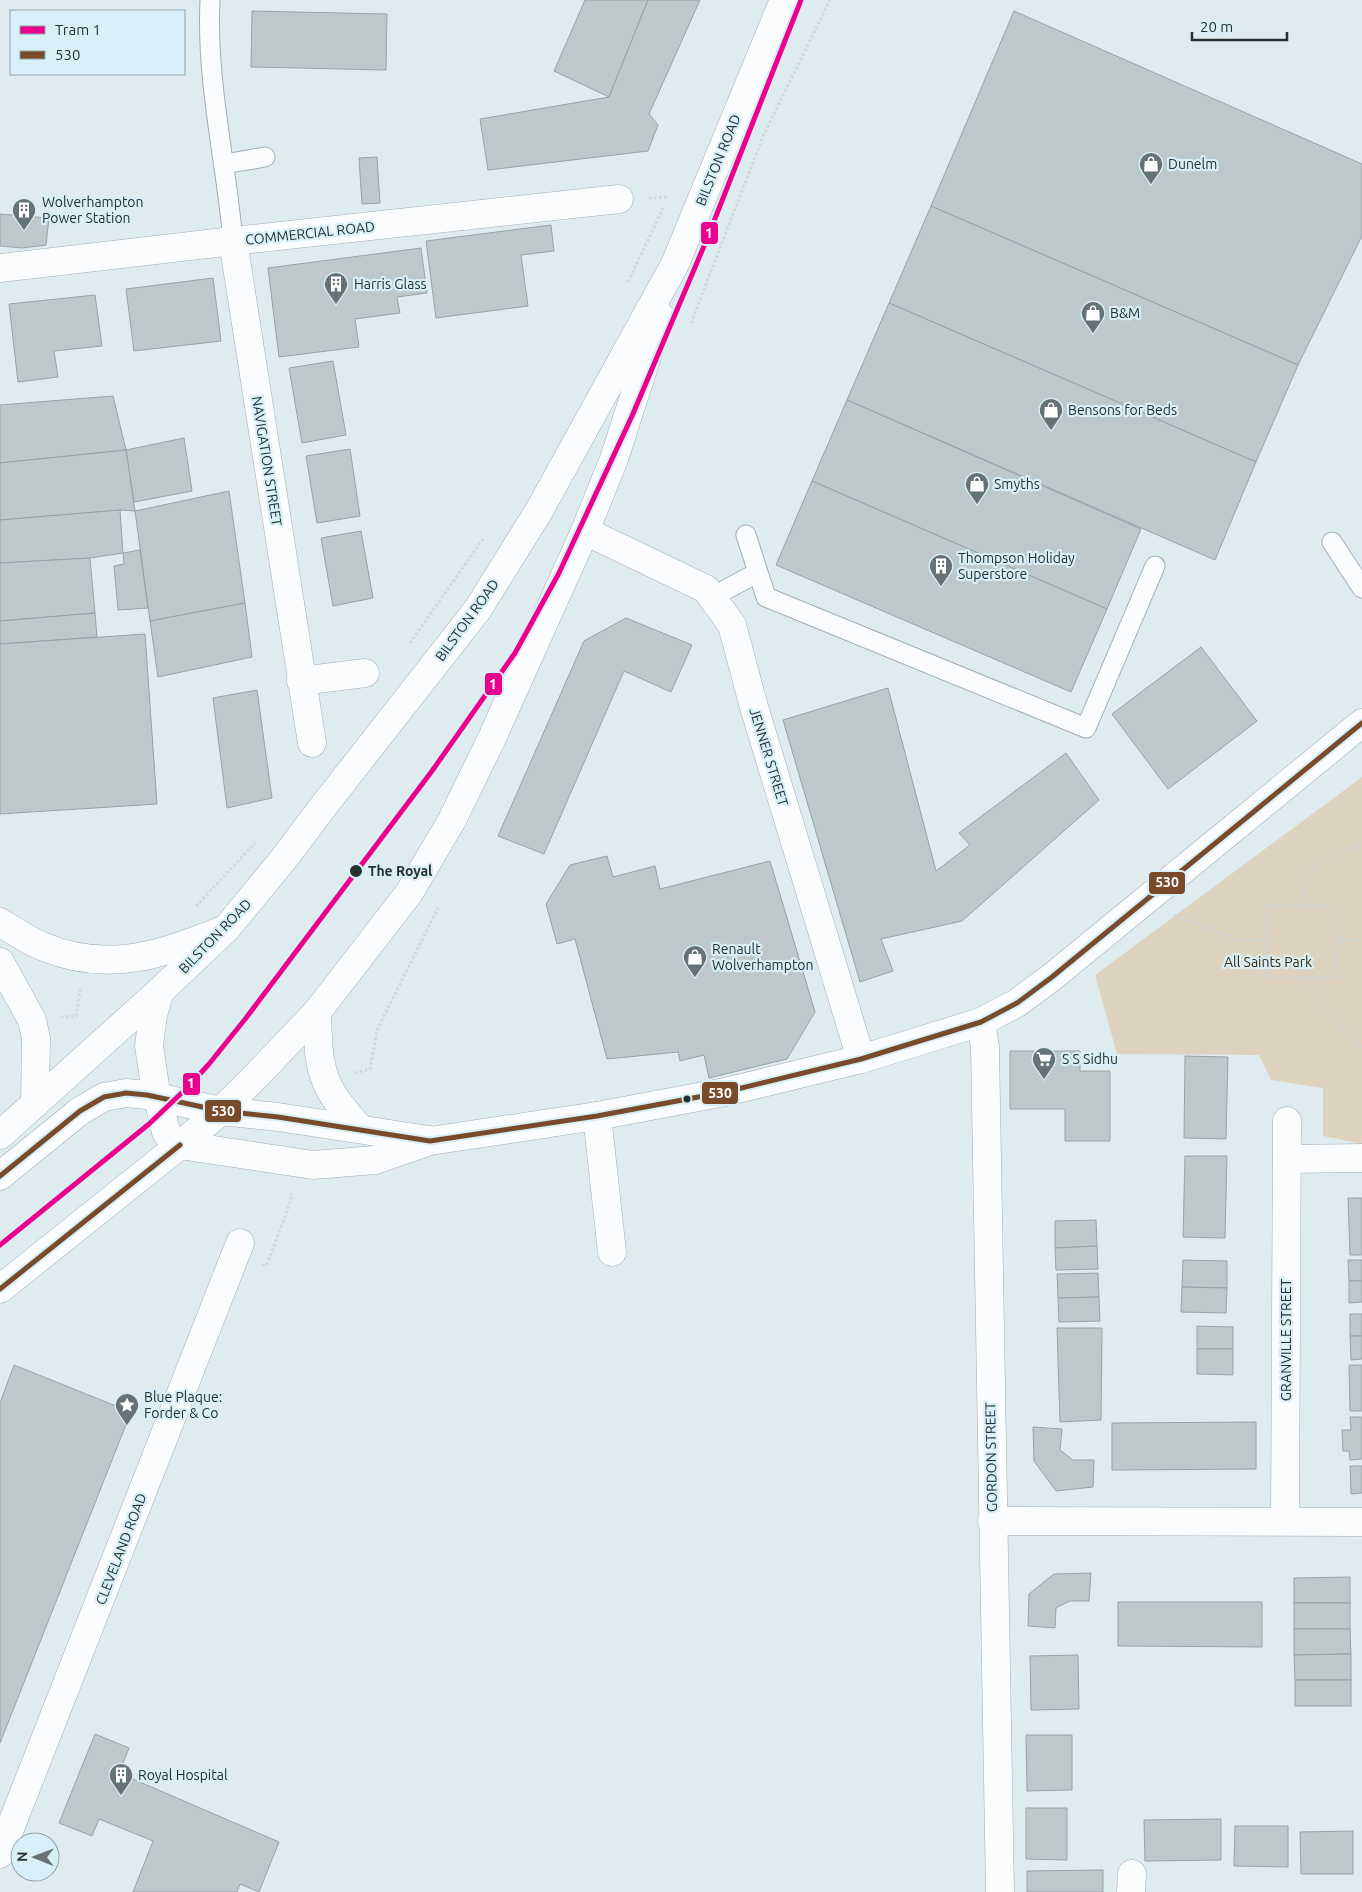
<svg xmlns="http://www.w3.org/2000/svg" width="1362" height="1892" viewBox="0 0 1362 1892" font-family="Ubuntu,sans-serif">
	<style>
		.green { fill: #ded3be }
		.building { fill: #bdc8cb; stroke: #98a2a6 }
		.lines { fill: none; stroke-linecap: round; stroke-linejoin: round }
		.lane-casing { stroke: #a3aeb1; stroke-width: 21 }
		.street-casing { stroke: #a3aeb1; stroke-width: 29 }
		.secondary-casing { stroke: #a3aeb1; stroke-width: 29 }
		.highway-casing { stroke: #a3aeb1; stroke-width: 29 }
		.path { stroke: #d2d7d8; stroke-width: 3; stroke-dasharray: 2.5 2.5; stroke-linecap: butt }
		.lane { stroke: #fafcfd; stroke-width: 19 }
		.street { stroke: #fafcfd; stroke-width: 28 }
		.secondary { stroke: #fafcfd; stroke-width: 28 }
		.highway { stroke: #fafcfd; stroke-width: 28 }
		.bus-1-casing { stroke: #d7f0f7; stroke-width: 9 }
		.bus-1 { stroke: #7a4b2a; stroke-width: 5 }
		.tram-1-casing { stroke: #d7f0f7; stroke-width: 9 }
		.tram-1 { stroke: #ec008c; stroke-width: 5 }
		.stop-dot { fill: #263032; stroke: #d7f0f7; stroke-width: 2 }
		.labels { text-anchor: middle; stroke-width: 4.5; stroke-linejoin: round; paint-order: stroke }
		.street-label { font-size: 14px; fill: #263032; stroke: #d7f0f7 }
		.poi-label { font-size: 14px; fill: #263032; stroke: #d7f0f7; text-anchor: start }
		.stop-label { font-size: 14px; font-weight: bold; fill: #263032; stroke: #d7f0f7; text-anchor: start }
		.park-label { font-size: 14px; fill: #3a2606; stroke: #d7f0f7 }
		.line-badge { stroke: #d7f0f7; stroke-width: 2 }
		.badge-label { font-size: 14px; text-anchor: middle; font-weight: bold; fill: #fff }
	</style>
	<rect width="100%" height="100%" fill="#deecf0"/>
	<path class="green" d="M1362,777V1144L1323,1136V1088L1271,1080L1259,1055L1117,1054L1095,975Z"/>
	<g class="building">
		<path d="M585,0H648L609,97L554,71Z"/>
		<path d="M648,0H700L649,114L658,125L648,151L488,170L480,119L609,97Z"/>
		<path d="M252,11L387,14L386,70L251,67Z"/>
		<path d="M1014,11L1362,164V236L1298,365L931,206Z"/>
		<path d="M377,157L380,203L362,204L359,158Z"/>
		<path d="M931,206L1298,365L1256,462L889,303Z"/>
		<path d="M0,214L49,218L46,245L22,248L0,246Z"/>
		<path d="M551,225L554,251L521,255L528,306L436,318L426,241Z"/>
		<path d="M421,248L427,293L397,297L400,313L355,319L359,347L279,357L268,268Z"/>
		<path d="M213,278L221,341L134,351L126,289Z"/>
		<path d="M95,295L102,346L54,351L58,377L18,382L9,304Z"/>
		<path d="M889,303L1256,462L1215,560L847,400Z"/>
		<path d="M333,361L346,435L302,443L289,368Z"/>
		<path d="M113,396L126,450L0,463V405Z"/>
		<path d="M847,400L1141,529L1107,609L812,481Z"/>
		<path d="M184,438L192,491L134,502L126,450Z"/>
		<path d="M350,449L360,516L317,523L306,456Z"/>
		<path d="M126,450L135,511L120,510L0,520V463Z"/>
		<path d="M812,481L1107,609L1071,692L776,565Z"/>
		<path d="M229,491L245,603L150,621L135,511Z"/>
		<path d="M120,510L123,553L90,558L0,563V520Z"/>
		<path d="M361,531L373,598L333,606L321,538Z"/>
		<path d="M140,550L148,608L118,610L114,566L124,564L123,553Z"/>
		<path d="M90,558L95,613L0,621V563Z"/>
		<path d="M245,603L252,657L158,677L150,621Z"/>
		<path d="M95,613L97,637L0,644V621Z"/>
		<path d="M626,618L692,645L671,692L624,671L544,854L498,836L584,641Z"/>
		<path d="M145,634L157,804L0,814V644Z"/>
		<path d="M1201,647L1257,721L1168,789L1112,714Z"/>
		<path d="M888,688L936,871L970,845L959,833L1066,753L1099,800L962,921L881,939L893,971L860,982L783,720Z"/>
		<path d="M257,690L272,798L227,808L213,698Z"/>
		<path d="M607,856L613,877L655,866L660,889L770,861L815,1012L787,1059L709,1078L704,1055L680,1061L678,1052L607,1059L575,939L557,944L546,904L570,865Z"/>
		<path d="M1010,1051H1080V1071H1110V1141H1065V1109H1010Z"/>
		<path d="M1185,1056L1228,1057L1226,1139L1184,1138Z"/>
		<path d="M1185,1156H1227L1225,1238L1183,1237Z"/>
		<path d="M1348,1198H1362V1255H1350Z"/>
		<path d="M1096,1220L1097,1246L1055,1248V1221Z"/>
		<path d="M1097,1246L1098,1269L1056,1270L1055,1248Z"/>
		<path d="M1183,1260L1227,1261V1288L1182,1287Z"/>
		<path d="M1348,1260H1362V1281H1349Z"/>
		<path d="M1098,1273L1099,1297L1058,1298L1057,1274Z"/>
		<path d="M1349,1281H1362V1302L1349,1303Z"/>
		<path d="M1182,1287L1227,1288L1226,1313L1181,1312Z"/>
		<path d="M1099,1297L1100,1321L1059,1322L1058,1298Z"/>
		<rect x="1350" y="1314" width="12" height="22"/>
		<path d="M1197,1326L1233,1327V1349H1197Z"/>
		<path d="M1057,1328H1102L1101,1420L1060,1422Z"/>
		<path d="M1350,1336H1362V1359L1351,1360Z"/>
		<path d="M1197,1349H1233V1375L1197,1374Z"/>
		<path d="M14,1365L131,1412L0,1743V1403Z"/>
		<path d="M1349,1365H1362V1411H1350Z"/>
		<path d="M1350,1417H1362V1459L1350,1460L1349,1451H1343L1342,1430H1351Z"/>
		<path d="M1256,1422V1469L1112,1470V1423Z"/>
		<path d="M1033,1427L1062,1429L1060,1450L1073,1460H1094L1093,1487L1056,1491L1034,1461Z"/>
		<path d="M1350,1466H1362V1493L1351,1494Z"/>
		<path d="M1091,1573L1089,1601H1070L1056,1608L1055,1628L1028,1626L1029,1594L1054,1574Z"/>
		<path d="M1350,1577V1603H1294V1578Z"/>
		<path d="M1118,1602H1262V1647L1118,1646Z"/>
		<rect x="1294" y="1603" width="56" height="26"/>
		<path d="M1294,1629H1350L1351,1654L1294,1655Z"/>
		<path d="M1351,1654V1680H1295L1294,1655Z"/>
		<path d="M1078,1655L1079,1709L1031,1710L1030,1656Z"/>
		<rect x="1295" y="1680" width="56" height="26"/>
		<path d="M95,1734L129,1748L119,1773L279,1842L259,1892L240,1884L237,1892H133L153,1841L99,1819L92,1836L59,1823Z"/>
		<path d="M1026,1735H1072V1790L1027,1791Z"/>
		<path d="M1026,1808H1067V1860L1026,1859Z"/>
		<path d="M1221,1819V1860L1145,1861L1144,1820Z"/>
		<path d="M1235,1826H1288V1867L1234,1866Z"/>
		<path d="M1353,1831V1874H1301L1300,1832Z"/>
		<path d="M1103,1870V1892H1027V1871Z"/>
	</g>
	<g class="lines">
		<g class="lane-casing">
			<g id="lane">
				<path d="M210,0C206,81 226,161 233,241"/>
				<path d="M224,164L265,157"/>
				<path d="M746,535L766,597L1086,728L1155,566"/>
				<path d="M1332,542L1362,588"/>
				<path d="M712,597L757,573"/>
			</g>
		</g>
		<g class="street-casing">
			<g id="street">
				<path d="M233,241L312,743"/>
				<path d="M0,268L233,241L619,199"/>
				<path d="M585,531L706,589L732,625L754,707L861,1059"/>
				<path d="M301,681L365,673"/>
				<path d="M0,922C14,931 28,941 44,947C111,974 162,954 226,929"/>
				<path d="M0,962L32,1020L36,1038L35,1104"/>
				<path d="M981,1022L985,1047L1000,1892"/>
				<path d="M597,1116L612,1252"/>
				<path d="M1287,1159L1362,1158"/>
				<path d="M992,1521L1362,1522"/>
				<path d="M1285,1521L1287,1121"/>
				<path d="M0,1854L240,1243"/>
				<path d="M1131,1892L1132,1874"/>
			</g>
		</g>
		<g class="secondary-casing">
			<g id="secondary">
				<path d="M160,991L153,1015L149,1046L155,1086L166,1132L174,1142L180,1145L313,1165L375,1160L430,1141L597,1116L725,1092L861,1059L981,1022L1017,1003L1052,977L1362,723"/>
				<path d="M317,1012C318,1035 317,1059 326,1081C333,1099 348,1114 360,1129"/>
				<path d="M0,1176L80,1111L104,1097L126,1093L147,1095L221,1111L278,1117L429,1140"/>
			</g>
		</g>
		<g class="highway-casing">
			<g id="highway">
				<path d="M0,1135L160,991L226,929L286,856L322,808L478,609L540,509L675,264L784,0"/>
				<path d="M0,1289L180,1145L221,1111L257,1075L317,1012L409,893L452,820L492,738L585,531L614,459L660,316"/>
			</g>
		</g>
		<g class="path">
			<path d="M649,198L668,197"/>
			<path d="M628,282L663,208"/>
			<path d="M691,323L764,134L830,0"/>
			<path d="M410,643L483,539"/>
			<path d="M1267,905L1338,907L1336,979L1265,977Z"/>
			<path d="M196,906L255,843"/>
			<path d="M1305,906C1306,898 1304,886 1306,878C1312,860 1346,850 1362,844"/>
			<path d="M1174,915L1240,940H1266"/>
			<path d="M1337,940L1362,941"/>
			<path d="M1306,979L1324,1006L1362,1049"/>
			<path d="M61,1017L76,1016L81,987"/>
			<path d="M355,1073L370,1069L377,1030L438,908"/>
			<path d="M262,1265H267L291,1200V1193"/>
		</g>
		<use href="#lane" class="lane"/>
		<use href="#street" class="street"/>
		<use href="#secondary" class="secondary"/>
		<use href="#highway" class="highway"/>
		<g class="bus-1-casing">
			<g id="bus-1">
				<path d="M0,1176L80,1111L104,1097L126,1093L147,1095L221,1111L278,1117L430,1141L597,1116L725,1092L861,1059L981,1022L1017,1003L1052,977L1362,723"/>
				<path d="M0,1289L180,1145"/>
			</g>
		</g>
		<use href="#bus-1" class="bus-1"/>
		<g class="tram-1-casing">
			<path id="tram-1" d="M0,1245L149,1124L189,1086L209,1064L246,1018L432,771L515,653L559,573L632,416L707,239L801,0"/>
		</g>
		<use href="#tram-1" class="tram-1"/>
	</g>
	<defs>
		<g id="shop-pin" transform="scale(1.25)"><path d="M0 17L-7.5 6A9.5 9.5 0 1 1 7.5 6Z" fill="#667274" stroke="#d7f0f7"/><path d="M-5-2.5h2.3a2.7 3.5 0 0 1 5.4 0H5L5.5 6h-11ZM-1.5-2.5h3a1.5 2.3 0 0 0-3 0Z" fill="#fff"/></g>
		<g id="building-pin" transform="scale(1.25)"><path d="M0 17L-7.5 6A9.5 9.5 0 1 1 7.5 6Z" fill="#667274" stroke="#d7f0f7"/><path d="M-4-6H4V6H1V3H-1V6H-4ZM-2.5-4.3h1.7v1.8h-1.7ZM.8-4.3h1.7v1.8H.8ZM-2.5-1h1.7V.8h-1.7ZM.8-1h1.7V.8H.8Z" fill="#fff"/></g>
		<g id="supermarket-pin" transform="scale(1.25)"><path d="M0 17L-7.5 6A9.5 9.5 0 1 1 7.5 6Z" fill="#667274" stroke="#d7f0f7"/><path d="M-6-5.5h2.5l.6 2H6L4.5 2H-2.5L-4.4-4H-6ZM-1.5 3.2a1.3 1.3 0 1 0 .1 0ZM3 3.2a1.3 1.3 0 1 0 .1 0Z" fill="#fff"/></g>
		<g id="sight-pin" transform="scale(1.25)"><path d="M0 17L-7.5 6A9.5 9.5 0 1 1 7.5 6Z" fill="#667274" stroke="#d7f0f7"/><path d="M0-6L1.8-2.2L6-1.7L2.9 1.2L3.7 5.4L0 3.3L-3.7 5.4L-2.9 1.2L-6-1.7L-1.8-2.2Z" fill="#fff"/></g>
	</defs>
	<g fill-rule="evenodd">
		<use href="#shop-pin" x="1151" y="164"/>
		<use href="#building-pin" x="24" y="210"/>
		<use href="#building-pin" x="336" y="284"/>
		<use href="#shop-pin" x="1093" y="313"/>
		<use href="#shop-pin" x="1051" y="410"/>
		<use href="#shop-pin" x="977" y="484"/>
		<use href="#building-pin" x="941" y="566"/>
		<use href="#shop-pin" x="695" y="957"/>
		<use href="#supermarket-pin" x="1044" y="1059"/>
		<use href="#sight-pin" x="127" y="1405"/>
		<use href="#building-pin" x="121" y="1775"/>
	</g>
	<g class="stop-dot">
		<circle cx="356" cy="871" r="7"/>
		<circle cx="687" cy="1099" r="4.5"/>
	</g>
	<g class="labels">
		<g class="street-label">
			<text transform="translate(718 160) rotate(-68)" y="5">BILSTON ROAD</text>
			<text transform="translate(310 233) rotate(-6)" y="5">COMMERCIAL ROAD</text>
			<text transform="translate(267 461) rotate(81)" y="5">NAVIGATION STREET</text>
			<text transform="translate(467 620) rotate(-54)" y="5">BILSTON ROAD</text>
			<text transform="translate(769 757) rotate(73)" y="5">JENNER STREET</text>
			<text transform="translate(215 936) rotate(-46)" y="5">BILSTON ROAD</text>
			<text transform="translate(1286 1340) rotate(-90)" y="5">GRANVILLE STREET</text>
			<text transform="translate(991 1457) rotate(-91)" y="5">GORDON STREET</text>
			<text transform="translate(121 1549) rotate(-69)" y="5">CLEVELAND ROAD</text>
		</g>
		<g class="poi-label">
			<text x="1168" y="169">Dunelm</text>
			<text x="42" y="207">Wolverhampton<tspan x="42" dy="16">Power Station</tspan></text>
			<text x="354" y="289">Harris Glass</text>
			<text x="1110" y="318">B&amp;M</text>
			<text x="1068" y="415">Bensons for Beds</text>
			<text x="994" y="489">Smyths</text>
			<text x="958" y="563">Thompson Holiday<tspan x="958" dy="16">Superstore</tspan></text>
			<text x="712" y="954">Renault<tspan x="712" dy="16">Wolverhampton</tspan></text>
			<text x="1062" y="1064">S S Sidhu</text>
			<text x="144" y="1402">Blue Plaque:<tspan x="144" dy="16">Forder &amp; Co</tspan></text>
			<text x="138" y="1780">Royal Hospital</text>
		</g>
		<g class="stop-label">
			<text x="368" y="876">The Royal</text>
		</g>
		<g class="park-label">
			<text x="1268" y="967">All Saints Park</text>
		</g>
	</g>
	<g class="line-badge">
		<rect x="700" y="221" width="19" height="24" rx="5" fill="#ec008c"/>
		<rect x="484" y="672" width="19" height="24" rx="5" fill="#ec008c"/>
		<rect x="1148" y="871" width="38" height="24" rx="5" fill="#7a4b2a"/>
		<rect x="182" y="1072" width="19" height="24" rx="5" fill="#ec008c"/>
		<rect x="701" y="1081" width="38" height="24" rx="5" fill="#7a4b2a"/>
		<rect x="204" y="1099" width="38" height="24" rx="5" fill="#7a4b2a"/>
	</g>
	<g class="badge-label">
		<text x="709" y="238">1</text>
		<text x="493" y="689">1</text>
		<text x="1167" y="887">530</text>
		<text x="191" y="1088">1</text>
		<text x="720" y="1098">530</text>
		<text x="223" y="1116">530</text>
	</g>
	<rect x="10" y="10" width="175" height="65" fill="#d7f0f7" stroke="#90a3a8"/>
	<rect x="20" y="26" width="25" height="8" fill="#ec008c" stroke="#90a3a8"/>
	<text x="55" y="35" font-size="15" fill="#263032">Tram 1</text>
	<rect x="20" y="51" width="25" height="8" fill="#7a4b2a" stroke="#90a3a8"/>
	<text x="55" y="60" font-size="15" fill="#263032">530</text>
	<g transform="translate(35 1857) rotate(271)"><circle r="24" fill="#d7f0f7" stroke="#90a3a8"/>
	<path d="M0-4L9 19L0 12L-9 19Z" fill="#667274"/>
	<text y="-8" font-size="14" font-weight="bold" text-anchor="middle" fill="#263032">N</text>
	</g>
	<path d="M1192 32v8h95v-8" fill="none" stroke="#263032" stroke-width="2.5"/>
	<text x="1200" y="32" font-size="15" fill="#263032" stroke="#d7f0f7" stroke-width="4" paint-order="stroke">20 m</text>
</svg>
